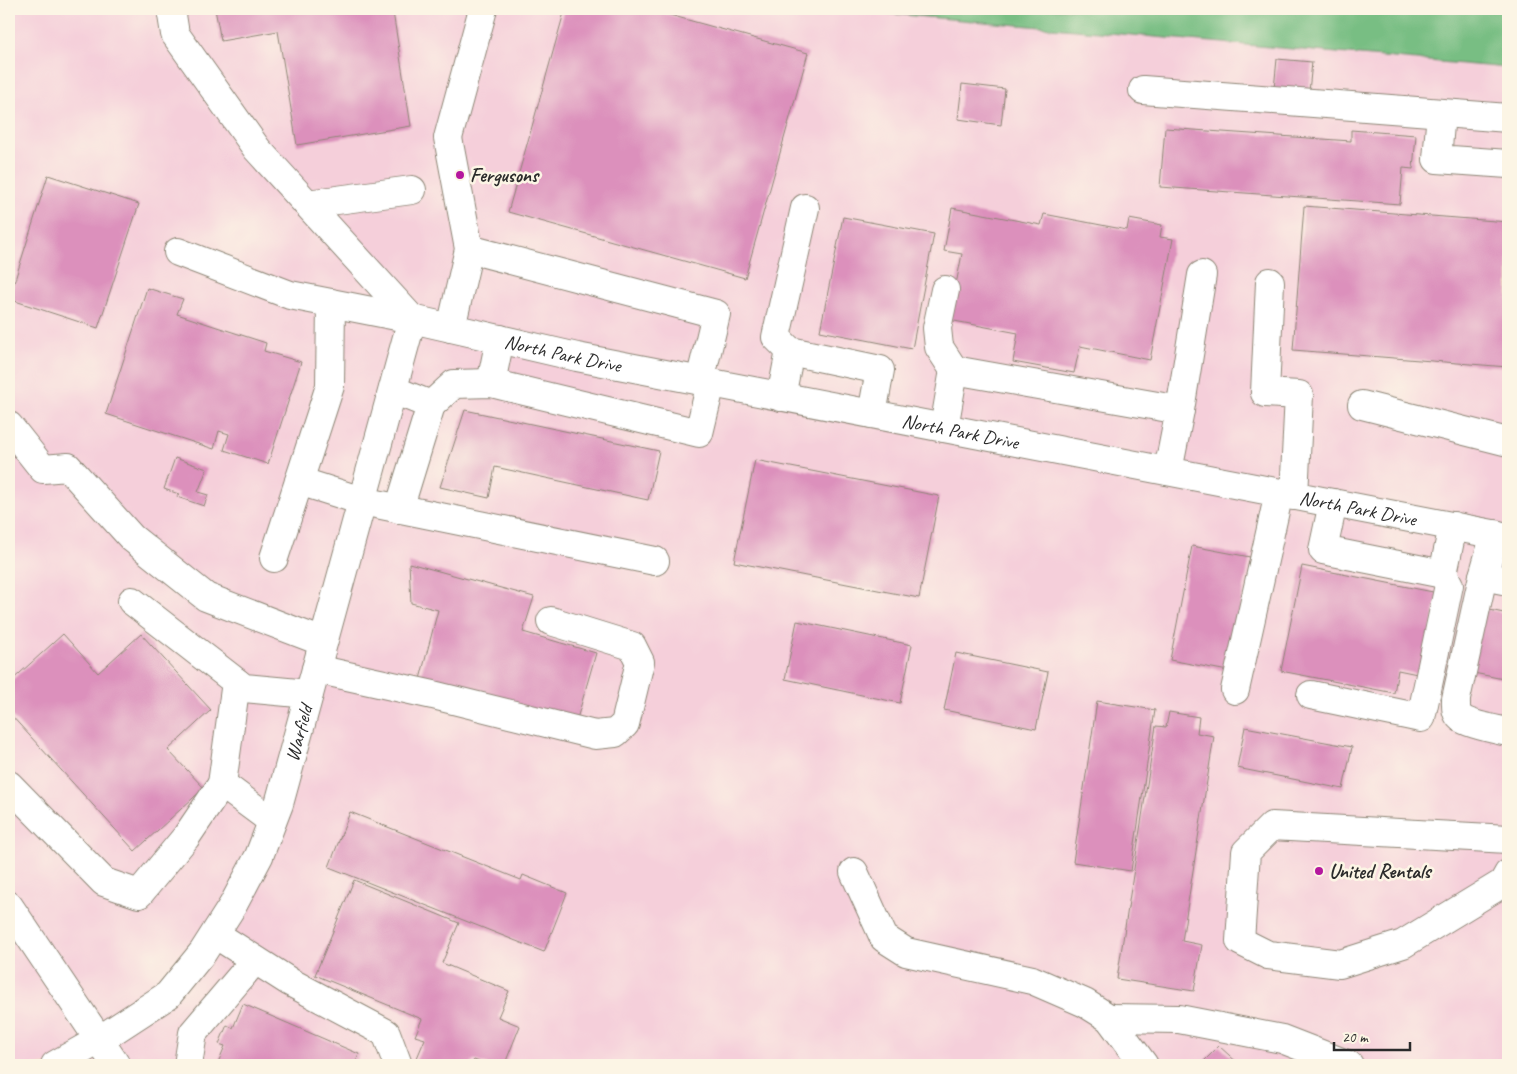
<svg xmlns="http://www.w3.org/2000/svg" width="1517" height="1074" viewBox="0 0 1517 1074" font-family="Caveat,sans-serif">
	<style>
		.built { fill: #f5cfda }
		.forest { fill: #78be83; stroke: #527457 }
		.building { fill: #dc90bc }
		.lines { fill: none; stroke-linecap: round; stroke-linejoin: round }
		.minor-casing { stroke: #8e8676; stroke-width: 30 }
		.minor { stroke: #fff; stroke-width: 28 }
		.poi-dot { fill: #b5179e; stroke: #fcf5e5; stroke-width: 2 }
		.labels { text-anchor: middle; stroke-width: 5; stroke-linejoin: round; paint-order: stroke }
		.poi-label { font-size: 20px; font-weight: bold; fill: #2b2b2b; stroke: #fcf5e5; text-anchor: start }
		.street-label { font-size: 20px; fill: #2b2b2b; stroke: #fcf5e5 }
	</style>
	<rect width="100%" height="100%" fill="#fcf5e5"/>
	<filter id="ink" filterUnits="userSpaceOnUse"><feTurbulence type="fractalNoise" baseFrequency=".02" numOctaves="2"/><feDisplacementMap in="SourceGraphic" scale="10" xChannelSelector="R" yChannelSelector="G"/><feConvolveMatrix kernelMatrix="1 2 1 2 8 2 1 2 1" color-interpolation-filters="sRGB"/></filter>
	<filter id="wash" filterUnits="userSpaceOnUse"><feTurbulence type="fractalNoise" baseFrequency=".0096" numOctaves="4" result="noise"/><feDisplacementMap in="SourceGraphic" scale="20" xChannelSelector="R" yChannelSelector="G"/><feGaussianBlur stdDeviation="1.12" result="paint"/><feColorMatrix in="noise" values="0 0 0 0 0 0 0 0 0 0 0 0 0 0 0 0 0 1.4 0 .05"/><feComposite in="paint" operator="in"/></filter>
	<g filter="url(#wash)">
		<rect width="100%" height="100%" fill="#f2e0c1"/>
		<path class="built" d="M9,9H845L1508,68V1065H9Z"/>
		<path class="forest" d="M845,9H1508V68L847,10Z"/>
		<g id="blocks">
			<g class="building">
				<path d="M215,9H394L393,12L411,126L297,145L278,31L221,41Z"/>
				<path d="M565,9H648L808,53L745,278L508,212Z"/>
				<path d="M1277,59L1312,62L1309,92L1274,89Z"/>
				<path d="M962,84L1005,89L1001,125L958,119Z"/>
				<path d="M1165,128L1351,141V130L1416,135L1413,169L1403,168L1400,204L1160,187Z"/>
				<path d="M48,175L139,204L98,328L9,299Z"/>
				<path d="M1304,206L1508,222V367L1293,350Z"/>
				<path d="M952,208L1041,225L1044,214L1127,230L1129,219L1162,225L1160,237L1173,239L1150,360L1080,346L1074,373L1013,362L1018,333L949,320L962,254L944,251Z"/>
				<path d="M843,217L934,234L912,349L820,331Z"/>
				<path d="M147,288L183,299L177,314L266,343L264,351L301,362L268,464L224,450L229,434L219,431L214,449L106,414Z"/>
				<path d="M465,410L659,451L648,500L495,467L489,498L440,487Z"/>
				<path d="M175,458L207,469L198,492L208,495L204,506L177,497L179,494L164,489Z"/>
				<path d="M755,460L939,496L919,598L734,562Z"/>
				<path d="M1192,546L1250,557L1228,671L1170,660Z"/>
				<path d="M409,563L534,597L523,632L596,653L575,726L419,683L438,610L411,603Z"/>
				<path d="M1302,566L1438,593L1422,675L1398,670L1394,693L1281,671Z"/>
				<path d="M1481,608L1508,614V680L1469,672Z"/>
				<path d="M797,621L912,645L900,703L785,679Z"/>
				<path d="M63,634L98,673L141,634L211,710L168,750L204,788L135,851L9,713V683Z"/>
				<path d="M956,653L1048,672L1036,729L944,710Z"/>
				<path d="M1097,701L1155,710L1131,871L1073,862Z"/>
				<path d="M1169,712L1199,717L1197,733L1214,736L1182,941L1202,945L1194,991L1117,979L1156,726L1166,727Z"/>
				<path d="M1245,727L1352,747L1343,789L1237,768Z"/>
				<path d="M350,812L521,880L523,875L567,893L544,952L329,867Z"/>
				<path d="M354,880L459,923L442,963L509,991L498,1017L520,1026L506,1061L498,1065H488L474,1060L471,1065H414L425,1039L415,1036L422,1019L315,975Z"/>
				<path d="M243,1004L359,1054L355,1065H217L225,1046L219,1044L227,1025L233,1028Z"/>
				<path d="M1219,1046L1240,1065H1200Z"/>
			</g>
		</g>
	</g>
	<g filter="url(#ink)">
		<use href="#blocks" fill-opacity="0" stroke="#8e8676" stroke-width="1"/>
		<g class="lines">
			<g class="minor-casing">
				<g id="minor">
					<path d="M171,9L175,34L257,149L412,319"/>
					<path d="M1143,90L1508,118"/>
					<path d="M1441,113L1437,159L1508,164"/>
					<path d="M307,204L412,190"/>
					<path d="M805,208L776,337L790,351L880,370L872,414"/>
					<path d="M469,249L716,314L700,381"/>
					<path id="s1" d="M178,252L290,295L412,319L577,357L1508,537"/>
					<path d="M1270,282L1265,393L1299,395L1294,496"/>
					<path d="M945,290L937,328L939,347L954,370"/>
					<path d="M451,328L469,249L448,138L483,9"/>
					<path d="M491,383L500,339"/>
					<path d="M393,390L431,405L399,509"/>
					<path d="M781,397L790,351"/>
					<path d="M431,405L454,384L491,383L699,433L711,383"/>
					<path d="M1362,405L1508,442"/>
					<path d="M1180,410L1202,275"/>
					<path d="M9,426L43,469L68,467L132,538L206,597L323,642"/>
					<path d="M944,428L954,370L1180,410L1168,471"/>
					<path d="M299,481L362,501L655,561"/>
					<path d="M1495,534L1483,576L1456,699C1456,705 1455,713 1461,718C1468,724 1498,730 1508,732"/>
					<path d="M274,558L330,386L331,303"/>
					<path d="M1443,574L1453,526"/>
					<path d="M1483,576L1508,581"/>
					<path d="M132,601L244,688L309,694"/>
					<path d="M316,669L433,695L595,735L615,733L625,724L640,662L632,646L551,621"/>
					<path d="M236,682L222,784L272,821"/>
					<path d="M1235,690L1279,493"/>
					<path d="M1311,695L1421,718L1449,585L1443,574L1323,550L1333,503"/>
					<path d="M9,785L104,882L139,894L186,837L222,784"/>
					<path d="M1508,839L1272,826L1246,852L1240,941L1268,955L1340,964L1403,944L1503,883L1508,874"/>
					<path d="M854,872L884,938L906,952L1032,980L1085,1003L1109,1018L1144,1065"/>
					<path d="M9,906L116,1065"/>
					<path d="M215,934L290,982L386,1033L398,1065"/>
					<path d="M1109,1018L1179,1019L1282,1039L1349,1065"/>
					<path id="s2" d="M55,1065L99,1040L168,995L203,952L233,905L259,856L279,804L412,319"/>
					<path d="M188,1065L193,1033L255,960"/>
				</g>
			</g>
			<use href="#minor" class="minor"/>
		</g>
	</g>
	<g class="poi-dot">
		<circle cx="460" cy="175" r="5"/>
		<circle cx="1319" cy="871" r="5"/>
	</g>
	<g class="labels">
		<g class="poi-label">
			<text x="470" y="182">Fergusons</text>
			<text x="1329" y="878">United Rentals</text>
		</g>
		<g class="street-label">
			<text dy="7" stroke="none"><textPath href="#s1" startOffset="399">North Park Drive</textPath></text>
			<text dy="7" stroke="none"><textPath href="#s1" startOffset="804">North Park Drive</textPath></text>
			<text dy="7" stroke="none"><textPath href="#s1" startOffset="1209">North Park Drive</textPath></text>
			<text dy="7" stroke="none"><textPath href="#s2" startOffset="429">Warfield</textPath></text>
		</g>
	</g>
	<rect width="1517" height="1074" fill="none" stroke="#fcf5e5" stroke-width="30"/>
	<path d="M1334 1042v8h76v-8" fill="none" stroke="#2b2b2b" stroke-width="2.5"/>
	<text x="1342" y="1042" font-size="15" fill="#2b2b2b" stroke="#fcf5e5" stroke-width="4" paint-order="stroke">20 m</text>
</svg>
